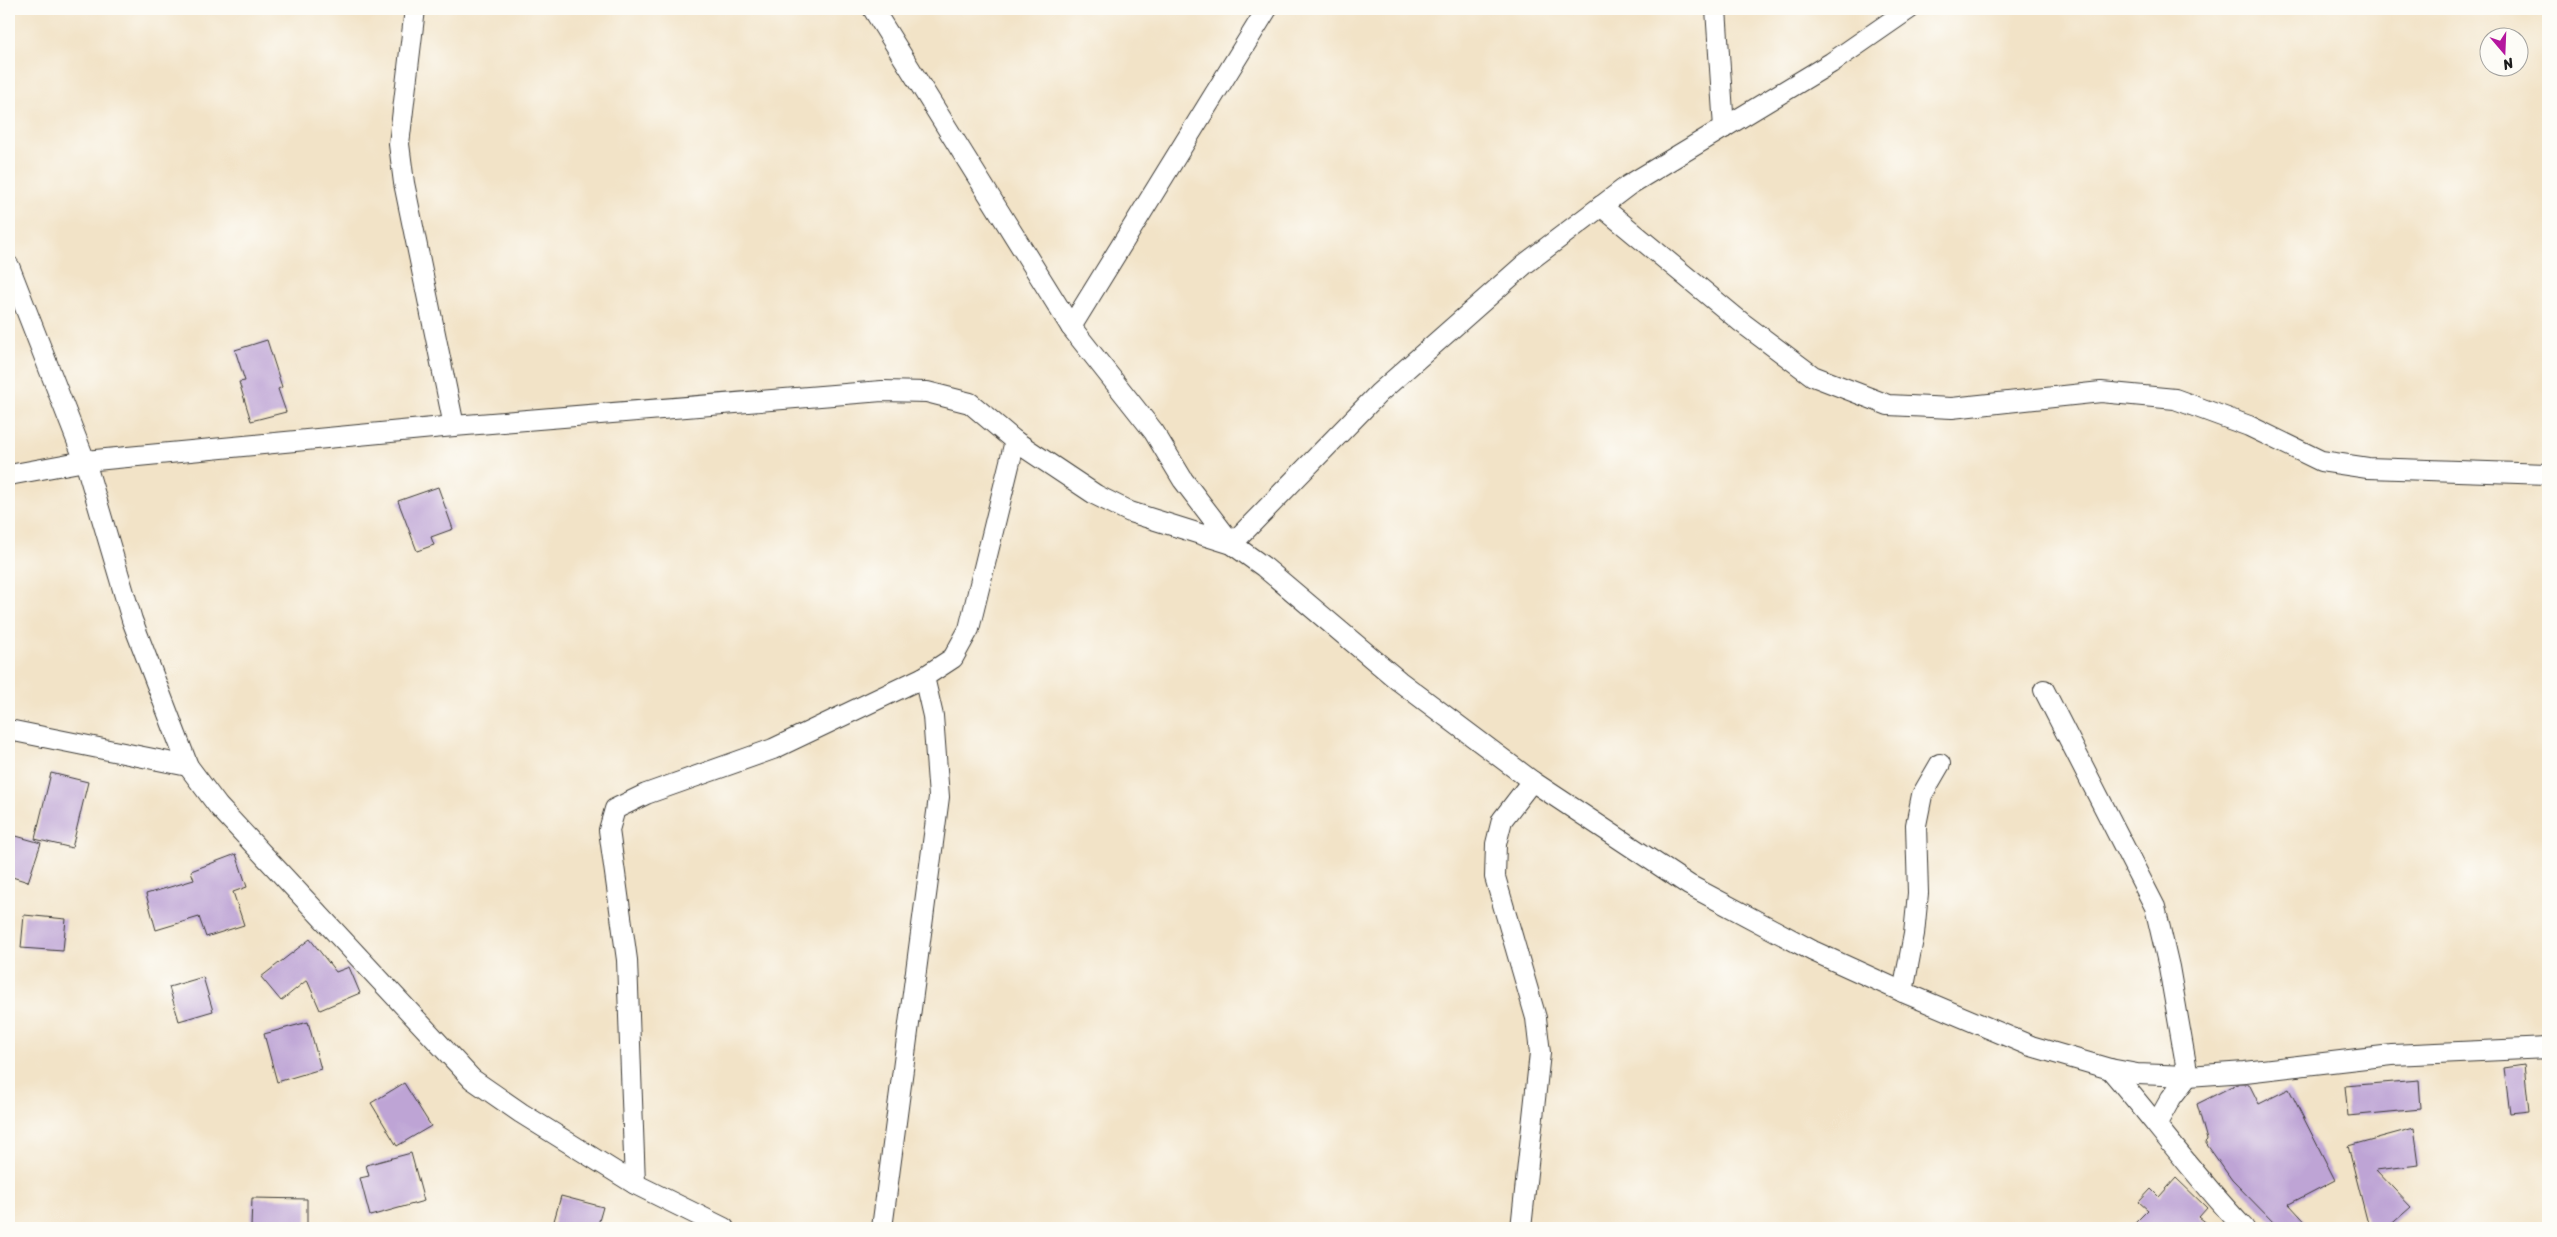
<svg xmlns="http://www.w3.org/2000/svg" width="2557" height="1237" viewBox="0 0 2557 1237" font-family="Sriracha,sans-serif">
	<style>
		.building { fill: #bea4d5 }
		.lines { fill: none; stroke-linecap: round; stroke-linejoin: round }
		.minor-casing { stroke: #3c3a36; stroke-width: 22 }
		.minor { stroke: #fff; stroke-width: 20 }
	</style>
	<rect width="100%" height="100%" fill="#fdfcf7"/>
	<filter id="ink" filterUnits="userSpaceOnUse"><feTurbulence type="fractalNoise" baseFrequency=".02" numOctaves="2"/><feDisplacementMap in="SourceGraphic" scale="10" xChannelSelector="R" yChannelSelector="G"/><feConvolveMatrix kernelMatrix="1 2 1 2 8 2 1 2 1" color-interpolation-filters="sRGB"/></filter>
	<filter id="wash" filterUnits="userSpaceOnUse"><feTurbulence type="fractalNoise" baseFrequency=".0096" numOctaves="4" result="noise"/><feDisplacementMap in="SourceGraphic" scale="20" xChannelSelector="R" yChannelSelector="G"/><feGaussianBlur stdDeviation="1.12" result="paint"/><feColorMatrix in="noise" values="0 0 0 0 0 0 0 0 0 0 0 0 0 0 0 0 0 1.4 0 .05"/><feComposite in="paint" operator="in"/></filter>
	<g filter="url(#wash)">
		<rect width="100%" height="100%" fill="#f2e3c7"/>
		<g id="blocks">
			<g class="building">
				<path d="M267,340L282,387L278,389L286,412L251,421L239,382L245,381L235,350Z"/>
				<path d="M438,487L453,529L431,537L434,545L417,551L398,501Z"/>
				<path d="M51,773L88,782L72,848L35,839Z"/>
				<path d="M9,834L41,843L28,882L9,876Z"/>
				<path d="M236,854L247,887L233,892L244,925L206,937L199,917L156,930L146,894L194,880L191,871Z"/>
				<path d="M24,915L66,919L63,951L21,948Z"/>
				<path d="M310,939L336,972L349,967L360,993L320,1010L307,980L281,1001L261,977Z"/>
				<path d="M203,977L213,1011L179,1021L169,987Z"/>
				<path d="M308,1022L321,1069L277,1082L264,1034Z"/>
				<path d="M2524,1065L2529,1111L2510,1113L2504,1068Z"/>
				<path d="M2419,1080L2421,1109L2348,1116L2345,1086Z"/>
				<path d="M404,1083L431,1126L397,1146L371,1103Z"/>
				<path d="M2237,1084H2249L2259,1104L2289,1089L2335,1180L2289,1204L2311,1228H2279L2232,1180L2205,1142L2207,1140L2197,1104Z"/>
				<path d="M2414,1128L2419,1165L2376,1170L2411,1207L2387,1228H2375L2367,1220L2348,1146Z"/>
				<path d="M411,1153L424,1201L370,1216L360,1178L369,1176L366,1165Z"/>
				<path d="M2176,1178L2207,1208L2199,1217L2213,1228H2130L2148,1210L2139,1202L2151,1189L2159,1197Z"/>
				<path d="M561,1196L603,1207L597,1228H552Z"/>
				<path d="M252,1198L307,1199V1228H251Z"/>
			</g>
		</g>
	</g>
	<g filter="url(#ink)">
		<use href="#blocks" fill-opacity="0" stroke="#3c3a36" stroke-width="1"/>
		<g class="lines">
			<g class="minor-casing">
				<g id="minor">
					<path d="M415,9L399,144L404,183L454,426"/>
					<path d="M873,9L1071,327L1154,432L1183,480L1232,544L1379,393L1525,264L1629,185L1831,63L1909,9"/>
					<path d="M1716,9L1724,128"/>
					<path d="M1601,206L1741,322L1813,376L1888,405L1952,408L2101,392L2175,399L2249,426L2321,461L2368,468L2548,474"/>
					<path d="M9,266L85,461L132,620L188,766L218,806L472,1079L521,1113L635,1184L724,1228"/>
					<path d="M1071,327L1267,9"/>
					<path d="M9,475L85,461L454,426L882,391L927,392L970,403L1015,441L1096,495L1130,512L1232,544L1264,567L1399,681L1532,781L1689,885L1813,951L1903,992L2031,1046L2110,1069L2137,1074L2188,1076L2245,1072L2392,1055L2548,1048"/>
					<path d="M2044,690L2155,907L2169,967L2188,1076L2171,1098L2157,1123"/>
					<path d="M9,730L188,766"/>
					<path d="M1903,992L1914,934L1918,893L1916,825L1922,795L1940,764"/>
					<path d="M2110,1069C2155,1121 2196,1178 2244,1228"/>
					<path d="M635,1184L627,960L609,830L615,809L646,794L773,749L924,677L953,658L969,629L1015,441"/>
					<path d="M882,1228L939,797L933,716L924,677"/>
					<path d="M1521,1228L1540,1053L1536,1018L1495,877L1496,844L1502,820L1532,781"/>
				</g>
			</g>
			<use href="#minor" class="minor"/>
		</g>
	</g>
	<rect width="2557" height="1237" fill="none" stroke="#fdfcf7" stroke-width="30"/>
	<g transform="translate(2504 52) rotate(161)"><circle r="24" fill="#fdfcf7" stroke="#a3a29f"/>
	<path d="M0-4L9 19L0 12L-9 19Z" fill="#b5179e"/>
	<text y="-8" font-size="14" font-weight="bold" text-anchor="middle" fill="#1c1c1c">N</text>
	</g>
</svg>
